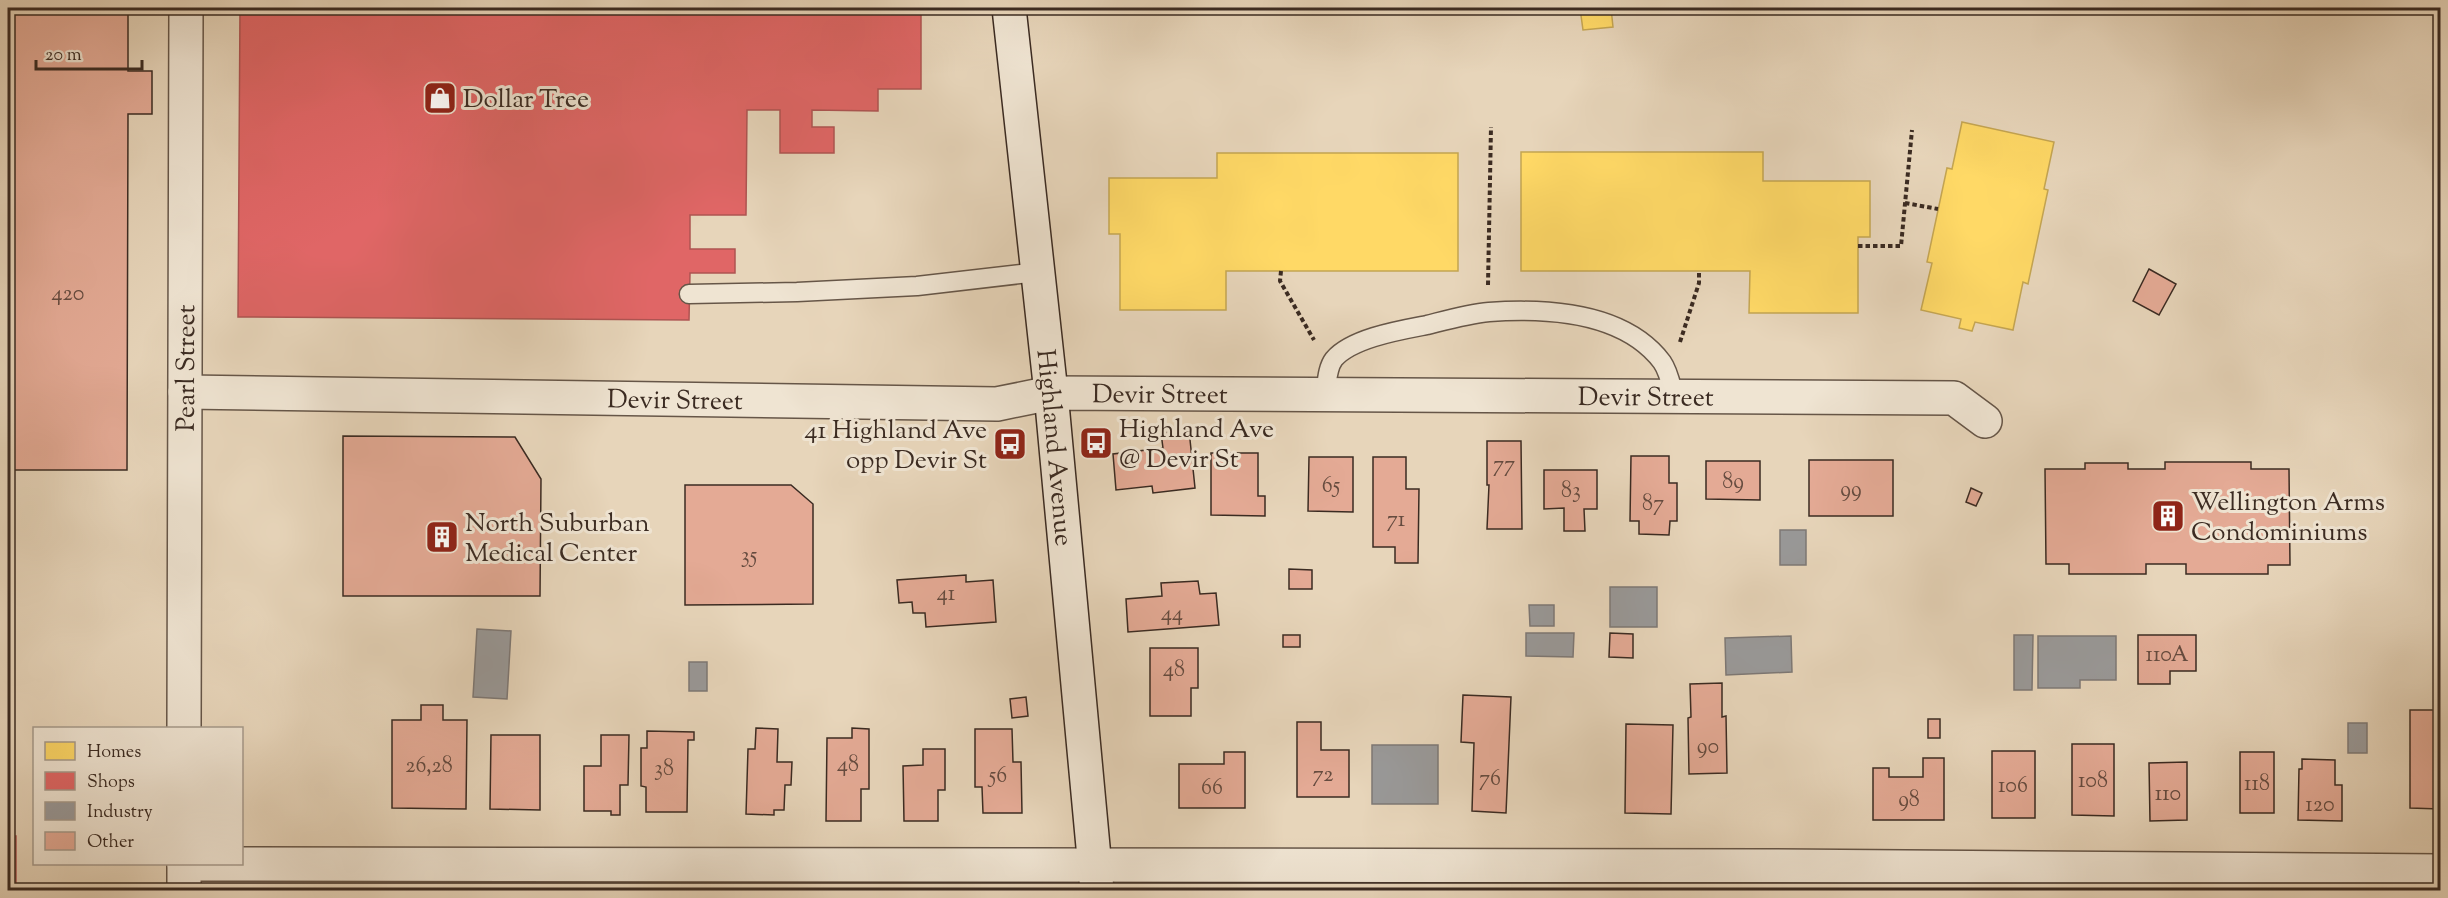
<svg xmlns="http://www.w3.org/2000/svg" width="2448" height="898" viewBox="0 0 2448 898" font-family="'Sorts Mill Goudy',serif">
	<style>
		.homes { fill: #ffd966; stroke: #c4a552; stroke-width: 1.5 }
		.shops { fill: #e06666; stroke: #ae5452; stroke-width: 1.5 }
		.industry { fill: #999; stroke: #7d7875; stroke-width: 1.5 }
		.building { fill: #e4aa95; stroke: #3b2b22; stroke-width: 1.5 }
		.lines { fill: none; stroke-linecap: round; stroke-linejoin: round }
		.lane-casing { stroke: #665648; stroke-width: 21 }
		.street-casing { stroke: #665648; stroke-width: 36 }
		.secondary-casing { stroke: #3b2b22; stroke-width: 36 }
		.path { stroke: #3b2b22; stroke-width: 4; stroke-dasharray: 4.5 3; stroke-linecap: butt }
		.lane { stroke: #efe4d2; stroke-width: 18 }
		.street { stroke: #efe4d2; stroke-width: 33 }
		.secondary { stroke: #efe4d2; stroke-width: 33 }
		.labels { text-anchor: middle; stroke-width: 6; stroke-linejoin: round; paint-order: stroke }
		.number-label { font-size: 22px; fill: #654b3f }
		.poi-label { font-size: 26px; fill: #3b2b22; stroke: #efe4d2; text-anchor: start }
		.street-label { font-size: 26px; fill: #3b2b22; stroke: #efe4d2 }
	</style>
	<rect width="100%" height="100%" fill="#e7d5ba"/>
	<filter id="stains"><feTurbulence type="fractalNoise" baseFrequency=".00333" numOctaves="4"/><feColorMatrix values="0 0 0 0 .2 0 0 0 0 .09 0 0 0 0 .02 0 0 0 .5 -.17"/></filter>
	<radialGradient id="worn" r=".72"><stop offset=".6" stop-color="#630" stop-opacity="0"/><stop offset="1" stop-color="#630" stop-opacity=".3"/></radialGradient>
	<g class="homes">
		<path d="M1580,8H1611L1613,27L1583,30Z"/>
		<path d="M1962,122L2054,142L2044,189L2048,190L2028,284L2023,282L2013,330L1975,322L1972,331L1959,328L1961,319L1921,310L1932,263L1927,262L1947,168L1952,169Z"/>
		<path d="M1521,152H1763V181H1870V237H1858V313H1749L1750,271H1521Z"/>
		<path d="M1217,153H1458V271H1226V310H1120V234H1109V178H1217Z"/>
	</g>
	<g class="shops">
		<path d="M240,8H921V89H878V111L812,110V127H834V153H780V110H747L746,215H690V249H735V273H690L689,320L238,317Z"/>
		<rect x="8" y="836" width="8" height="54"/>
	</g>
	<g class="industry">
		<rect x="1780" y="530" width="26" height="35"/>
		<rect x="1610" y="587" width="47" height="40"/>
		<path d="M1529,605H1554V626H1530Z"/>
		<path d="M477,629L511,631L507,699L473,697Z"/>
		<path d="M1526,633H1574L1573,657L1526,656Z"/>
		<path d="M2014,635H2033L2032,690H2014Z"/>
		<path d="M1791,636L1792,672L1726,675L1725,638Z"/>
		<path d="M2038,636H2116V680H2080V688H2038Z"/>
		<rect x="689" y="662" width="18" height="29"/>
		<rect x="2348" y="723" width="19" height="30"/>
		<rect x="1372" y="745" width="66" height="59"/>
	</g>
	<g class="building">
		<path d="M8,8H128V71H152V114H128L127,470H8Z"/>
		<path d="M2149,269L2176,284L2159,315L2133,301Z"/>
		<path d="M1189,430L1195,488L1153,493L1152,486L1116,490L1113,454L1163,448L1161,433Z"/>
		<path d="M343,436L515,437L541,479L540,596H343Z"/>
		<path d="M1487,441H1521L1522,529H1487L1489,485H1487Z"/>
		<path d="M1211,453H1258V496H1265V516L1211,515Z"/>
		<path d="M1631,456H1669V483H1677V521H1670L1669,535L1639,534V521H1630Z"/>
		<path d="M1309,457H1353V512L1308,511Z"/>
		<path d="M1373,457H1406V489H1419L1418,563H1395V547H1373Z"/>
		<rect x="1809" y="460" width="84" height="56"/>
		<path d="M1706,461H1760V500L1706,499Z"/>
		<path d="M2165,462H2251V469H2289L2290,565H2268V574H2186V564H2146V574H2069V564H2046L2045,469H2085V463H2128V469H2165Z"/>
		<path d="M1544,470H1597V509H1584L1585,531H1564V508L1544,509Z"/>
		<path d="M685,485H791L813,504V604L685,605Z"/>
		<path d="M1971,488L1982,493L1976,506L1966,502Z"/>
		<path d="M1289,569L1312,570V589H1289Z"/>
		<path d="M966,575V582L993,580L996,622L926,627L925,613H913L912,602L899,603L897,580Z"/>
		<path d="M1198,581L1200,594L1216,593L1219,625L1128,632L1126,599L1162,596L1161,583Z"/>
		<path d="M1610,633L1633,634V658L1609,657Z"/>
		<rect x="1283" y="635" width="17" height="12"/>
		<path d="M2138,635H2196V671H2170V684H2138Z"/>
		<path d="M1150,648H1198V688H1191V716H1150Z"/>
		<path d="M1722,683V717L1726,716L1727,773L1689,774L1688,718L1691,717L1690,684Z"/>
		<path d="M1463,695L1511,697L1506,813L1472,811L1474,743L1461,742Z"/>
		<path d="M1026,697L1028,716L1012,718L1010,699Z"/>
		<path d="M421,705H443V720H467L466,809L392,808V720H421Z"/>
		<path d="M2410,710H2440V809L2410,808Z"/>
		<rect x="1928" y="719" width="12" height="19"/>
		<path d="M1297,722H1321V750H1349V797H1297Z"/>
		<path d="M1626,724L1673,725L1671,814L1625,813Z"/>
		<path d="M756,728L778,729L777,762H792L791,785H785L784,810H774V815L746,814L748,749H755Z"/>
		<path d="M852,728L869,729V789H861V821H826L827,738H852Z"/>
		<path d="M975,729H1012L1013,762H1021L1022,813H983L982,787H975Z"/>
		<path d="M647,731L694,732V740H688L687,812H646V787L641,786V748H647Z"/>
		<path d="M491,735H540V810L490,809Z"/>
		<path d="M601,735H629L628,785H620V815H611V811H584V766H601Z"/>
		<path d="M2072,744H2114V816L2072,815Z"/>
		<path d="M923,749H945V790H938V821H904L903,766L923,765Z"/>
		<rect x="1992" y="751" width="43" height="67"/>
		<path d="M1224,752H1245V808H1179V764H1224Z"/>
		<rect x="2240" y="752" width="34" height="61"/>
		<path d="M1923,758H1944V820H1873V768H1889V777H1923Z"/>
		<path d="M2302,759L2335,760V785H2342V821L2298,820L2299,769H2302Z"/>
		<path d="M2187,762V820L2150,821L2149,763Z"/>
	</g>
	<g class="lines">
		<g class="lane-casing">
			<g id="lane">
				<path d="M689,294L797,292L917,286L1038,272"/>
				<path d="M1325,394C1327,383 1327,368 1334,359C1352,338 1401,330 1427,325C1447,320 1468,314 1489,312C1547,308 1624,312 1662,362C1669,372 1671,385 1674,396"/>
			</g>
		</g>
		<g class="street-casing">
			<g id="street">
				<path id="s1" d="M185,392L997,404L1051,393L1954,398L1985,421"/>
				<path id="s2" d="M184,728L186,8"/>
				<path d="M184,864L1769,866L2440,871"/>
				<path d="M184,890V864"/>
			</g>
		</g>
		<g class="secondary-casing">
			<g id="secondary">
				<path id="s3" d="M1009,8L1051,393L1097,890"/>
			</g>
		</g>
		<g class="path">
			<path d="M1905,203L1938,209"/>
			<path d="M1858,246H1901L1912,130"/>
			<path d="M1281,271L1280,281L1314,340"/>
			<path d="M1488,285L1491,127"/>
			<path d="M1680,342L1699,283V271"/>
		</g>
		<use href="#lane" class="lane"/>
		<use href="#street" class="street"/>
		<use href="#secondary" class="secondary"/>
	</g>
	<defs>
		<g id="shop-square" transform="scale(1.725)"><rect x="-9" y="-9" width="18" height="18" rx="4" fill="#8f2418" stroke="#efe4d2"/><path d="M-5-2.5h2.3a2.7 3.5 0 0 1 5.4 0H5L5.5 6h-11ZM-1.5-2.5h3a1.5 2.3 0 0 0-3 0Z" fill="#fff"/></g>
		<g id="bus-square" transform="scale(1.725)"><rect x="-9" y="-9" width="18" height="18" rx="4" fill="#8f2418" stroke="#efe4d2"/><path d="M-5-6H5V4H4V6H2V4H-2V6H-4V4H-5ZM-3.5-4V0h7V-4ZM-3.5 1.2v1.5H-2V1.2ZM2 1.2v1.5H3.5V1.2Z" fill="#fff"/></g>
		<g id="building-square" transform="scale(1.725)"><rect x="-9" y="-9" width="18" height="18" rx="4" fill="#8f2418" stroke="#efe4d2"/><path d="M-4-6H4V6H1V3H-1V6H-4ZM-2.5-4.3h1.7v1.8h-1.7ZM.8-4.3h1.7v1.8H.8ZM-2.5-1h1.7V.8h-1.7ZM.8-1h1.7V.8H.8Z" fill="#fff"/></g>
	</defs>
	<g fill-rule="evenodd">
		<use href="#shop-square" x="440" y="98"/>
		<use href="#bus-square" x="1096" y="443"/>
		<use href="#bus-square" x="1010" y="444"/>
		<use href="#building-square" x="2168" y="516"/>
		<use href="#building-square" x="442" y="537"/>
	</g>
	<g class="labels">
		<g class="number-label">
			<text x="68" y="300">420</text>
			<text x="1504" y="471">77</text>
			<text x="1733" y="488">89</text>
			<text x="1331" y="492">65</text>
			<text x="1851" y="496">99</text>
			<text x="1571" y="497">83</text>
			<text x="1653" y="510">87</text>
			<text x="1396" y="526">71</text>
			<text x="749" y="562">35</text>
			<text x="946" y="600">41</text>
			<text x="1172" y="620">44</text>
			<text x="2167" y="661">110A</text>
			<text x="1174" y="676">48</text>
			<text x="1708" y="753">90</text>
			<text x="848" y="771">48</text>
			<text x="429" y="772">26,28</text>
			<text x="664" y="775">38</text>
			<text x="1323" y="781">72</text>
			<text x="998" y="782">56</text>
			<text x="1490" y="785">76</text>
			<text x="2093" y="787">108</text>
			<text x="2257" y="790">118</text>
			<text x="2013" y="792">106</text>
			<text x="1212" y="794">66</text>
			<text x="2168" y="800">110</text>
			<text x="1909" y="806">98</text>
			<text x="2320" y="811">120</text>
		</g>
		<g class="poi-label">
			<text x="463" y="107">Dollar Tree</text>
			<text x="1119" y="437">Highland Ave<tspan x="1119" dy="30">@ Devir St</tspan></text>
			<text x="987" y="438" text-anchor="end">41 Highland Ave<tspan x="987" dy="30">opp Devir St</tspan></text>
			<text x="2191" y="510">Wellington Arms<tspan x="2191" dy="30">Condominiums</tspan></text>
			<text x="465" y="531">North Suburban<tspan x="465" dy="30">Medical Center</tspan></text>
		</g>
		<g class="street-label">
			<text dy="9" stroke="none"><textPath href="#s2" startOffset="360">Pearl Street</textPath></text>
			<text dy="9" stroke="none"><textPath href="#s1" startOffset="976">Devir Street</textPath></text>
			<text dy="9" stroke="none"><textPath href="#s1" startOffset="1462">Devir Street</textPath></text>
			<text dy="9" stroke="none"><textPath href="#s1" startOffset="490">Devir Street</textPath></text>
			<text dy="9" stroke="none"><textPath href="#s3" startOffset="442">Highland Avenue</textPath></text>
		</g>
	</g>
	<rect width="2448" height="898" fill="none" stroke="#e7d5ba" stroke-width="30"/>
	<rect x="9" y="9" width="2430" height="880" fill="none" stroke="#3b2b22" stroke-width="3"/>
	<rect x="15" y="15" width="2418" height="868" fill="none" stroke="#3b2b22" stroke-width="1.5"/>
	<rect x="33" y="727" width="210" height="138" fill="#efe4d2" stroke="#a79a8c" stroke-width="1.5"/>
	<rect x="45" y="742" width="30" height="18" fill="#ffd966" stroke="#a79a8c" stroke-width="1.5"/>
	<text x="87" y="757" font-size="18" fill="#3b2b22">Homes</text>
	<rect x="45" y="772" width="30" height="18" fill="#e06666" stroke="#a79a8c" stroke-width="1.5"/>
	<text x="87" y="787" font-size="18" fill="#3b2b22">Shops</text>
	<rect x="45" y="802" width="30" height="18" fill="#999999" stroke="#a79a8c" stroke-width="1.5"/>
	<text x="87" y="817" font-size="18" fill="#3b2b22">Industry</text>
	<rect x="45" y="832" width="30" height="18" fill="#e4aa95" stroke="#a79a8c" stroke-width="1.5"/>
	<text x="87" y="847" font-size="18" fill="#3b2b22">Other</text>
	<path d="M36 60v9h106v-9" fill="none" stroke="#3b2b22" stroke-width="3"/>
	<text x="45" y="60" font-size="18" fill="#3b2b22" stroke="#efe4d2" stroke-width="4.5" paint-order="stroke">20 m</text>
	<rect width="100%" height="100%" filter="url(#stains)"/>
	<rect width="100%" height="100%" fill="url(#worn)"/>
</svg>
